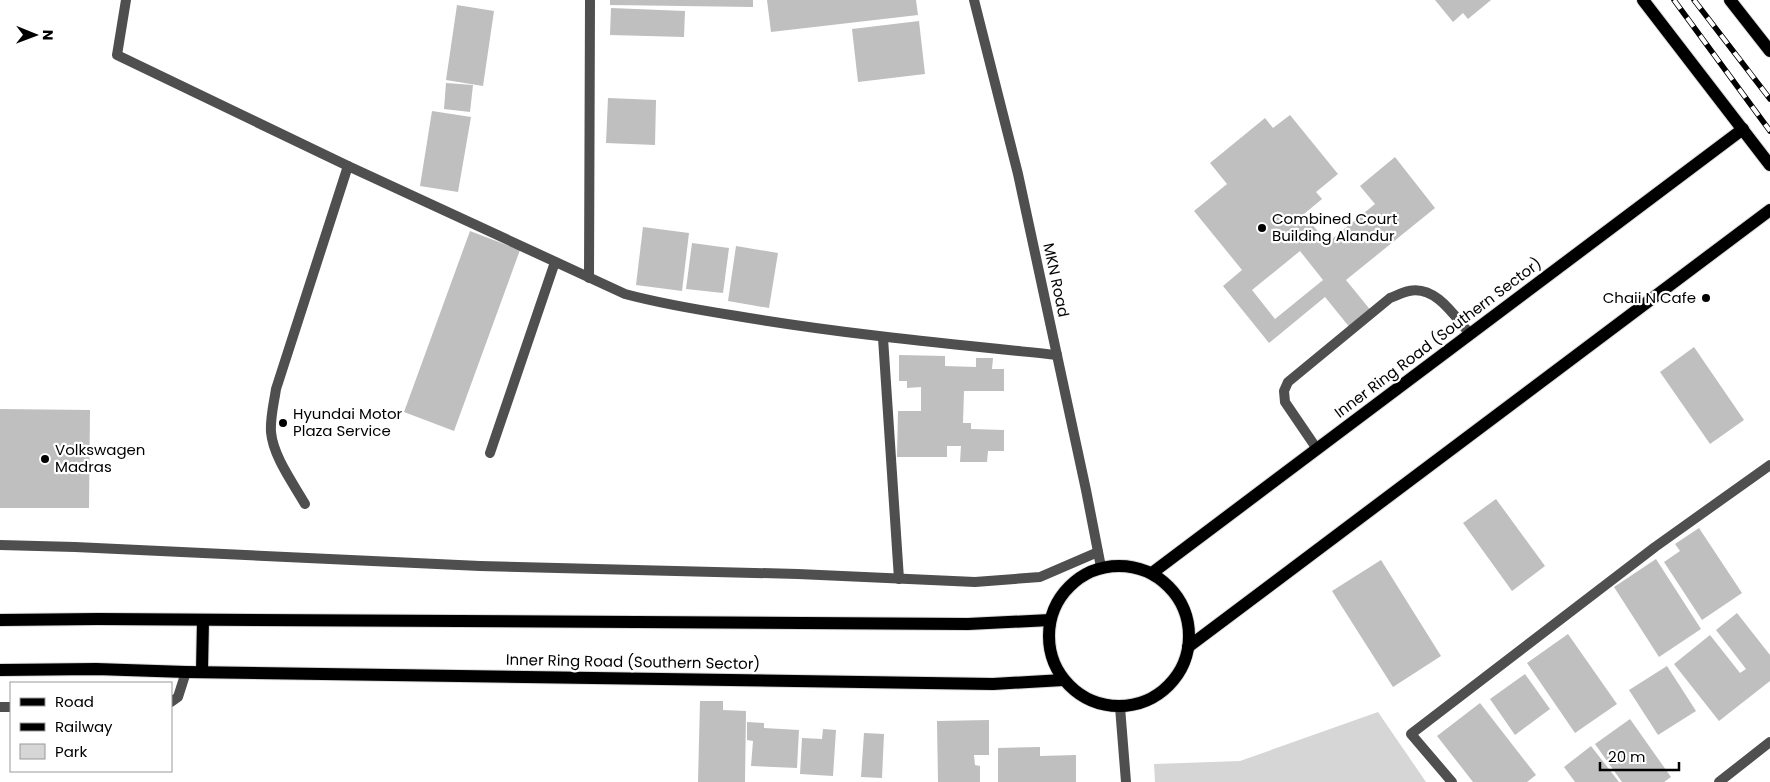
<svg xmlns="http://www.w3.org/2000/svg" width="1770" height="782" viewBox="0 0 1770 782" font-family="Poppins,sans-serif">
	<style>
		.green { fill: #d6d6d6 }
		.building { fill: #bfbfbf; fill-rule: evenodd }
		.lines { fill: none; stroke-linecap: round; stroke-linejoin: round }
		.primary-casing { stroke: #dbdbdb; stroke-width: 14 }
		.service { stroke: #4f4f4f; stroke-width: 10 }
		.minor { stroke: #4f4f4f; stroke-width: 10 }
		.tertiary { stroke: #4f4f4f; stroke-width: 10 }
		.primary { stroke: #000; stroke-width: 12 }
		.rail-casing { stroke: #000; stroke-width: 5.5 }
		.rail { stroke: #fff; stroke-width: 4; stroke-dasharray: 11; stroke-linecap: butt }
		.poi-dot { fill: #000; stroke: #fff; stroke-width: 2 }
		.labels { text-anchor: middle; stroke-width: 4.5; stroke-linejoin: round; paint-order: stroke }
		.poi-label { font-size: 15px; fill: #000; stroke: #fff; text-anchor: start }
		.street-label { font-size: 15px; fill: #000; stroke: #fff }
	</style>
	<rect width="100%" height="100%" fill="#fff"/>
	<path class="green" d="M1378,712L1426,782H1155L1154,764L1240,761Z"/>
	<g class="building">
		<path d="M610,0H753V7L610,5Z"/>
		<path d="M767,0H916L918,15L771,32Z"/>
		<path d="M1435,0H1491L1468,19L1463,13L1453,22Z"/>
		<path d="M457,5L494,11L483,86L446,80Z"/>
		<path d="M611,8L685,11L684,37L610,35Z"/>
		<path d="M919,21L925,74L858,82L852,29Z"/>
		<path d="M446,83L473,85L470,112L444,109Z"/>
		<path d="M608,98L656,100L655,145L606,143Z"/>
		<path d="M432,111L471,117L458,192L420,186Z"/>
		<path d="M1290,115L1338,174L1316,192L1322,199L1304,214L1327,243L1375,204L1360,186L1395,157L1435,208L1346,280L1372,312L1351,329L1325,297L1269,343L1223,286L1242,270L1194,211L1227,184L1210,163L1265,118L1273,128ZM1300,251L1323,280L1275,319L1252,290Z"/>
		<path d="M643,227L689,233L682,291L636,285Z"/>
		<path d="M470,231L520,250L454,431L404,412Z"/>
		<path d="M692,243L729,248L723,293L686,289Z"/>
		<path d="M736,246L778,253L769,308L728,301Z"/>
		<path d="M1694,347L1744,420L1710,444L1660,372Z"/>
		<path d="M899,355L945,356V366L976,367V358H993L992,369H1004V391H964L963,423H971V429L1004,430V451H988L987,462H960L961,446H947V457H897L898,411H921V387L907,388V381H899Z"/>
		<path d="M0,409L90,410L89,508H0Z"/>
		<path d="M1496,499L1545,566L1512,591L1463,523Z"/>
		<path d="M1699,528L1742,593L1702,620L1664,562L1680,551L1675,544Z"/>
		<path d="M1656,559L1701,629L1659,657L1614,587Z"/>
		<path d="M1381,560L1441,656L1393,687L1332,591Z"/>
		<path d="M1737,613L1770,655V681L1719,721L1674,664L1710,635L1740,673L1746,669L1716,630Z"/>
		<path d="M1568,634L1617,704L1575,733L1527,663Z"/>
		<path d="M1667,666L1696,711L1658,735L1629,690Z"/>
		<path d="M1525,674L1550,709L1515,735L1490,699Z"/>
		<path d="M700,701H723V710L746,711L745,782H698Z"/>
		<path d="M1480,703L1536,775L1527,782H1473L1437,736Z"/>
		<path d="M1630,719L1671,777L1664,782H1622L1595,744Z"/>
		<path d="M989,720V755H974L975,765L980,766V782H938L937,721Z"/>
		<path d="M747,722L764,723V728L799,730L797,768L751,766L753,741L747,740Z"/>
		<path d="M823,729L836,730L833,776L800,774L802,738L822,739Z"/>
		<path d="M864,733L884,734L882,778L861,777Z"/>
		<path d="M1591,746L1619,782H1575L1564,767Z"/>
		<path d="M1040,747V756L1076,755V782H998V748Z"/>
	</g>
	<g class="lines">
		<g class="primary-casing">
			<g id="primary">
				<path d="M1643,0L1770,165"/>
				<path d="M1730,0L1770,51"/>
				<circle cx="1119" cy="636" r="70"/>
				<path d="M1152,573L1743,129"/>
				<path d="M0,620L98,619L968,624L1050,620"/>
				<path d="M1188,647L1770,210"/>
				<path d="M0,670L96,669L186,672L993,684L1063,680"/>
				<path d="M202,671L203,620"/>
			</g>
		</g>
		<g class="service">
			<path d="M1317,449L1285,402L1284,391L1288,382L1390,298C1396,296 1403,292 1409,291C1436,285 1455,317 1470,334"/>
			<path d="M305,504C293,483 273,456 271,432C270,418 274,403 276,389L348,166"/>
			<path d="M0,545L75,547L480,566L798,574L975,582L1040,577L1098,552"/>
		</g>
		<g class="minor">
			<path d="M126,0L117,55L348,166L625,294C662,304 699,310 737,316C843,334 950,344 1057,355"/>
			<path d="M589,278L590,0"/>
			<path d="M883,338L899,579"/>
			<path d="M490,453L555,262"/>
			<path d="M171,702L178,697L186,672"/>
			<path d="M0,707H11"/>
			<path d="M1452,782L1411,734L1655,547L1770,465"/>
			<path d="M1719,782L1770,742"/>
		</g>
		<g class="tertiary">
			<path d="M974,0L1018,174L1086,490L1101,567"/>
			<path d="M1120,707L1126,782"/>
		</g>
		<use href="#primary" class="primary"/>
		<g class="rail-casing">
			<g id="rail">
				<path d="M1674,0L1770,131"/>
				<path d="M1694,0L1770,99"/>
			</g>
		</g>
		<use href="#rail" class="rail"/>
	</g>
	<g class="poi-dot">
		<circle cx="1262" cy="228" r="5"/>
		<circle cx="1706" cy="298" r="5"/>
		<circle cx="283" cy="423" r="5"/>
		<circle cx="45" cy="459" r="5"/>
	</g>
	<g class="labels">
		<g class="poi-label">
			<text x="1272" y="224">Combined Court<tspan x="1272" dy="17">Building Alandur</tspan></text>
			<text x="1696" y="303" text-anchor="end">Chaii N Cafe</text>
			<text x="293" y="419">Hyundai Motor<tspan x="293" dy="17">Plaza Service</tspan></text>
			<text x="55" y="455">Volkswagen<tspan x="55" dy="17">Madras</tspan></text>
		</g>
		<g class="street-label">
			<text transform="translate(1056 280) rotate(78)" y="5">MKN Road</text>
			<text transform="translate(1438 338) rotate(-37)" y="5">Inner Ring Road (Southern Sector)</text>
			<text transform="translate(633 662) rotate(1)" y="5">Inner Ring Road (Southern Sector)</text>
		</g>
	</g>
	<rect x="10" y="682" width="162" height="90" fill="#ffffff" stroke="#999999"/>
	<rect x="20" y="698" width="25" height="8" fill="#000000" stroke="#999999"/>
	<text x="55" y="707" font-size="15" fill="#000000">Road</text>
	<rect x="20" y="723" width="25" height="8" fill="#000000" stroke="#999999"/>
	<text x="55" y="732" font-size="15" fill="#000000">Railway</text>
	<rect x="20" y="744" width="25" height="15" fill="#d6d6d6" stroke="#999999"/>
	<text x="55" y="757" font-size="15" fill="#000000">Park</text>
	<g transform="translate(35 35) rotate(91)" stroke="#ffffff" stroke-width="4" paint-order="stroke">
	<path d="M0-4L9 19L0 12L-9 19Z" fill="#000000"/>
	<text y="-8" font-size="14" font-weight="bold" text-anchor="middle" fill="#000000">N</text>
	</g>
	<path d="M1600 762v8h79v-8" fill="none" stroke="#000000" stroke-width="2.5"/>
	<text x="1608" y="762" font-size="15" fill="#000000" stroke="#ffffff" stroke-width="4" paint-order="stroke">20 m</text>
</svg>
